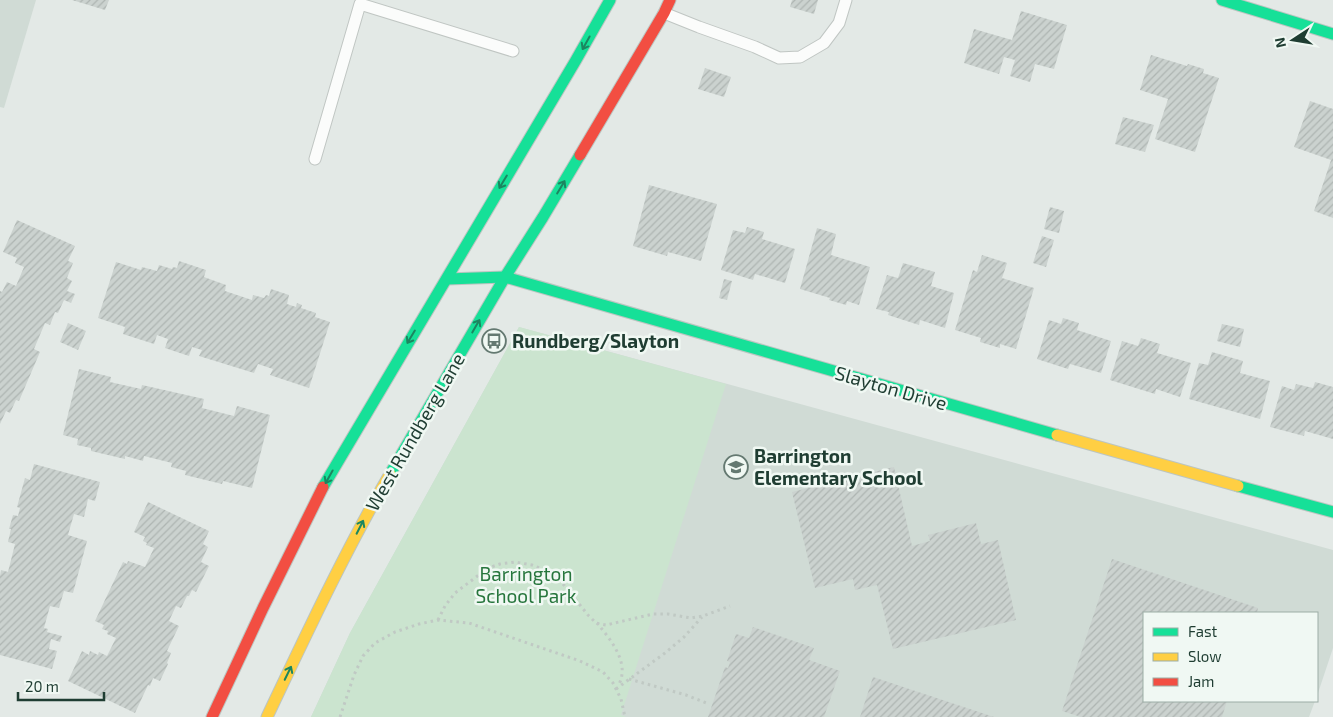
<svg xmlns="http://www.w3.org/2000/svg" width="1333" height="717" viewBox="0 0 1333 717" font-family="'Exo 2',sans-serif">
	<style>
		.built { fill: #d0dbd5 }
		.green { fill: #cbe4cf }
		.building { fill: url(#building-hatch) }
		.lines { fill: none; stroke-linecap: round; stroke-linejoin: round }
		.lane-casing { stroke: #c0c6c3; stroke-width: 13 }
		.fast-casing { stroke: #bcc5c1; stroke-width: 13 }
		.slow-casing { stroke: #bcc5c1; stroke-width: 13 }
		.jam-casing { stroke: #bcc5c1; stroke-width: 13 }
		.path { stroke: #c0c9c4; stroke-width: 3; stroke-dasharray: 2.5 4; stroke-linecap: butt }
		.lane { stroke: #fbfcfb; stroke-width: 11 }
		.fast { stroke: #16e098; stroke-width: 11 }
		.slow { stroke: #ffcf43; stroke-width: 11 }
		.jam { stroke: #f24e42; stroke-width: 11 }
		.oneway { stroke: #1b8660 }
		.labels { text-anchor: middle; stroke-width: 5; stroke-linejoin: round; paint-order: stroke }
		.poi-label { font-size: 19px; font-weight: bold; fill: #1f3d32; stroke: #f0f8f3; text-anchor: start }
		.street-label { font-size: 19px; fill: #1f3d32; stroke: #f0f8f3 }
		.park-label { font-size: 19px; fill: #27763d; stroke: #f0f8f3 }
	</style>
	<defs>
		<pattern id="building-hatch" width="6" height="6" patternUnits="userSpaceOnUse" patternTransform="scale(1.25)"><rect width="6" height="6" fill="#cbd2cf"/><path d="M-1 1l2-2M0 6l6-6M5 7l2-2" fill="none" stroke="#aeb5b2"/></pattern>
	</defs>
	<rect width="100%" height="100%" fill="#e3e9e6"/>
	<g class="built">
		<path d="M0,0H36L4,108L0,107Z"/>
		<path d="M519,327L1333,550V648L1317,696V613H1144V701H1315L1309,717H311L350,633Z"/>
	</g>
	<path class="green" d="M519,327L726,384L621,715L626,717H311L350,633Z"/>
	<g class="building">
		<path d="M72,0H109L105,10Z"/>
		<path d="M792,0H818L814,14L790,7Z"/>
		<path d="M1021,11L1067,25L1054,69L1035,64L1030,82L1010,76L1015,60L1004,57L999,74L964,63L974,29L1012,40Z"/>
		<path d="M1151,55L1187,66L1188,64L1204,69L1203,73L1219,78L1195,152L1155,139L1168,99L1140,90Z"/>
		<path d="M705,68L731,77L724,97L698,89Z"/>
		<path d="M1310,101L1333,109V218L1314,211L1331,160L1294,147Z"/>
		<path d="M1123,117L1154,125L1145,152L1115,144Z"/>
		<path d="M649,185L717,204L701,261L668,252L667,256L633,246Z"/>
		<path d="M1050,207L1064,211L1059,233L1044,229Z"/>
		<path d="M17,220L75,246L68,261L73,263L67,278L72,281L67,291L75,294L71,303L64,300L58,313L55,312L50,325L45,323L34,349L40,352L19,401L16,400L10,413L6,411L0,424V291L2,292L7,282L16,286L24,267L15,263L17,258L3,252Z"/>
		<path d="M747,227L764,232L762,239L795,249L785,283L755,274L753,280L721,270L733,230L745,233Z"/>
		<path d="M817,228L836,234L831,255L870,267L859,305L847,301L846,305L829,300L830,298L800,289Z"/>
		<path d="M1042,236L1054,240L1046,267L1033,263Z"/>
		<path d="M982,255L1007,263L1002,278L1034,288L1016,349L1000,344V348L980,342L981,338L955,330L973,270L977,272Z"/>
		<path d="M179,261L206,270L204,277L226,285L225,291L252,300L253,295L264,298L266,295L269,296L271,289L289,295L287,304L296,307L297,303L302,305L301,308L316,313L315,317L330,322L309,388L270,375L273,369L258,364L254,373L199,356L202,350L192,347L189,356L165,348L168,339L157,335L154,344L123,334L125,327L98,318L116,262L141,270L142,267L157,271L159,265L172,269L173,267L177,268Z"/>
		<path d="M903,263L935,272L931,286L954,293L945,328L920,320L919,325L888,315L889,312L876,309L887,275L898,278Z"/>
		<path d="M724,279L732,281L727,300L719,298Z"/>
		<path d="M1063,318L1079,323L1077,330L1111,341L1101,373L1070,364L1068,369L1037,359L1049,320L1061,324Z"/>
		<path d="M68,323L86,331L78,350L60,342Z"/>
		<path d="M1222,324L1244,329L1240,347L1217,341Z"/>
		<path d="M1141,338L1160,344L1157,353L1191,363L1180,397L1156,389L1155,394L1110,380L1122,341L1138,346Z"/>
		<path d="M1212,352L1243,361L1240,373L1270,381L1260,419L1189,399L1199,363L1208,365Z"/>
		<path d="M79,369L111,377L110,382L141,389L142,385L204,399L202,408L234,416L237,406L270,415L252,488L223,481L222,484L185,475L186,471L171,467L172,463L144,456L143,461L125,456V459L91,451V448L77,445L78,439L63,435Z"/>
		<path d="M1315,382L1333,387V439L1305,431L1304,436L1270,427L1282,386L1294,390L1296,384L1313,388Z"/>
		<path d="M34,464L100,482L95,501L88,499L84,517L74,514L68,535L87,541L73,593L64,591L59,608L50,606L44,628L48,629L47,632L62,636L60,642L51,639L49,649L57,651L52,669L0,655V576L1,570L8,572L15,544L8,542L11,529H9L13,515L18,516L20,508L17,507L25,478L30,480Z"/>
		<path d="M894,467L912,546L930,541L928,535L976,523L981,544L998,540L1016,620L893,649L877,585L855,590L853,579L815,588L792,492Z"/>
		<path d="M148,502L209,531L203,544L208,547L201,562L209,566L196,592L192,590L189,596H187L181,608L176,606L169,621L179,626L167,651L171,653L167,663L168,664L160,681L153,678L150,686L148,685L135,713L68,681L82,651L89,655L90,651L98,655L99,652L107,656L116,638L107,634L108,631L102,629L104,625L95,621L123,562L127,564L128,561L145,567L154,548L146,545L147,543L143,541L145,537L134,532Z"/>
		<path d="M1112,559L1258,608L1257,613H1144V701H1227L1222,717H1081L1062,711Z"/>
		<path d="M753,627L814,648L809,660L840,671L824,717H708L725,667L728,668L730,662L727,661L736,634L749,638Z"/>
		<path d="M873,677L994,717H860Z"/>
	</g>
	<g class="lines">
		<g class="lane-casing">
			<g id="lane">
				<path d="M664,13L699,27L755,47L779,58L800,57L824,43L839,23L846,0"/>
				<path d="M315,159L360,4L513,51"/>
			</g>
		</g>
		<g class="fast-casing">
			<g id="fast">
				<path d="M1222,0L1333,34"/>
				<path d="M447,279L505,277L1057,435"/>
				<path d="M390,474L505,277L543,217L580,155"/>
				<path d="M1238,486L1333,512"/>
				<path d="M323,487L576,60L610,0"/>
			</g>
		</g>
		<g class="slow-casing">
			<g id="slow">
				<path d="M1057,435L1238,486"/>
				<path d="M267,717C306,635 344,553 390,474"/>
			</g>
		</g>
		<g class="jam-casing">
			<g id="jam">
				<path d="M580,155L664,13L670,0"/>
				<path d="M212,717L263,608L323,487"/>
			</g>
		</g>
		<g class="path">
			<path d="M438,620L445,606L455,593L488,568L500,564L515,562L532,565L555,574L588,615L596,623L606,625L653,614H668L691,618L703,616L730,606"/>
			<path d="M597,623C611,640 631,664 618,686"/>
			<path d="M629,679L686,695L709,704"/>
			<path d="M616,689L665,653L684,637L702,617"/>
			<path d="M340,717L354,675L363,656L375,643L395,632L419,624L438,620L469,623L580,661L603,672L613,683L621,699L625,717"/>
		</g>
		<use href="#lane" class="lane"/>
		<use href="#fast" class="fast"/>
		<use href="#slow" class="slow"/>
		<use href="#jam" class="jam"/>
	</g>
	<defs><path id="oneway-shaft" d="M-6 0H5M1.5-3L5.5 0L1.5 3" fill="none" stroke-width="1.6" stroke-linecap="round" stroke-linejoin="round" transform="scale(1.25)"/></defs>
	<g class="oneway">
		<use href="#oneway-shaft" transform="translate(586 43) rotate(119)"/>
		<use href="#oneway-shaft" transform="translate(503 182) rotate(121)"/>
		<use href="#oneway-shaft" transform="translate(561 187) rotate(-59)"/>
		<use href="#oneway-shaft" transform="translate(476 326) rotate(-60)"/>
		<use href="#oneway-shaft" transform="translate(411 337) rotate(121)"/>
		<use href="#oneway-shaft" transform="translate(329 477) rotate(119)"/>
		<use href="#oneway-shaft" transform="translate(360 527) rotate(-63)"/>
		<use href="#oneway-shaft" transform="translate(288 673) rotate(-64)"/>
	</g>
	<defs>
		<g id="bus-ring" transform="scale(1.25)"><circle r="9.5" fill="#f0f8f3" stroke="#647971" stroke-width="1.5"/><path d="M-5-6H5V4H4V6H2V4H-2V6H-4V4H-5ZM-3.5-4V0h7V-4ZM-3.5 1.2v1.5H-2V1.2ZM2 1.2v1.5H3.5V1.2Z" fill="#647971"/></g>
		<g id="school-ring" transform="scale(1.25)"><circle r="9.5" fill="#f0f8f3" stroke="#647971" stroke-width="1.5"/><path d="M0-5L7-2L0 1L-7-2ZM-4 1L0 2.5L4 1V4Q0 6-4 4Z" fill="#647971"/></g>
	</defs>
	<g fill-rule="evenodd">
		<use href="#bus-ring" x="494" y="341"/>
		<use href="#school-ring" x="736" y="467"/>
	</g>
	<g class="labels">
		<g class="poi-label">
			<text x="512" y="348">Rundberg/Slayton</text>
			<text x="754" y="463">Barrington<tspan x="754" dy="22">Elementary School</tspan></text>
		</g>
		<g class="street-label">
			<text transform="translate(891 388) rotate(16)" y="7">Slayton Drive</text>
			<text transform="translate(415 432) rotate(-60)" y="7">West Rundberg Lane</text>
		</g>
		<g class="park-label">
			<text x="526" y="581">Barrington<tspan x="526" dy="22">School Park</tspan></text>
		</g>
	</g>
	<rect x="1143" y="612" width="175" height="90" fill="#f0f8f3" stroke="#9cada6"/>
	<rect x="1153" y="628" width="25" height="8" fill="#16e098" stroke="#9cada6"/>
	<text x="1188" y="637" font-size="15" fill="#1f3d32">Fast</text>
	<rect x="1153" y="653" width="25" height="8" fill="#ffcf43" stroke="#9cada6"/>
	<text x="1188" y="662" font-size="15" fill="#1f3d32">Slow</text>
	<rect x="1153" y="678" width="25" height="8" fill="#f24e42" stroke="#9cada6"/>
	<text x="1188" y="687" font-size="15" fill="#1f3d32">Jam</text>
	<g transform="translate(1293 40) rotate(258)" stroke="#f0f8f3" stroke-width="4" paint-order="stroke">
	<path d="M0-4L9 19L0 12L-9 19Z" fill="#1f3d32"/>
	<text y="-8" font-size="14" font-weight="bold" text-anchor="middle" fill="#1f3d32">N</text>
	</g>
	<path d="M18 692v8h86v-8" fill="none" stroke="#1f3d32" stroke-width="2.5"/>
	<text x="25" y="692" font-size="15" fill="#1f3d32" stroke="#f0f8f3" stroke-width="4" paint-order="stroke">20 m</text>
</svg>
